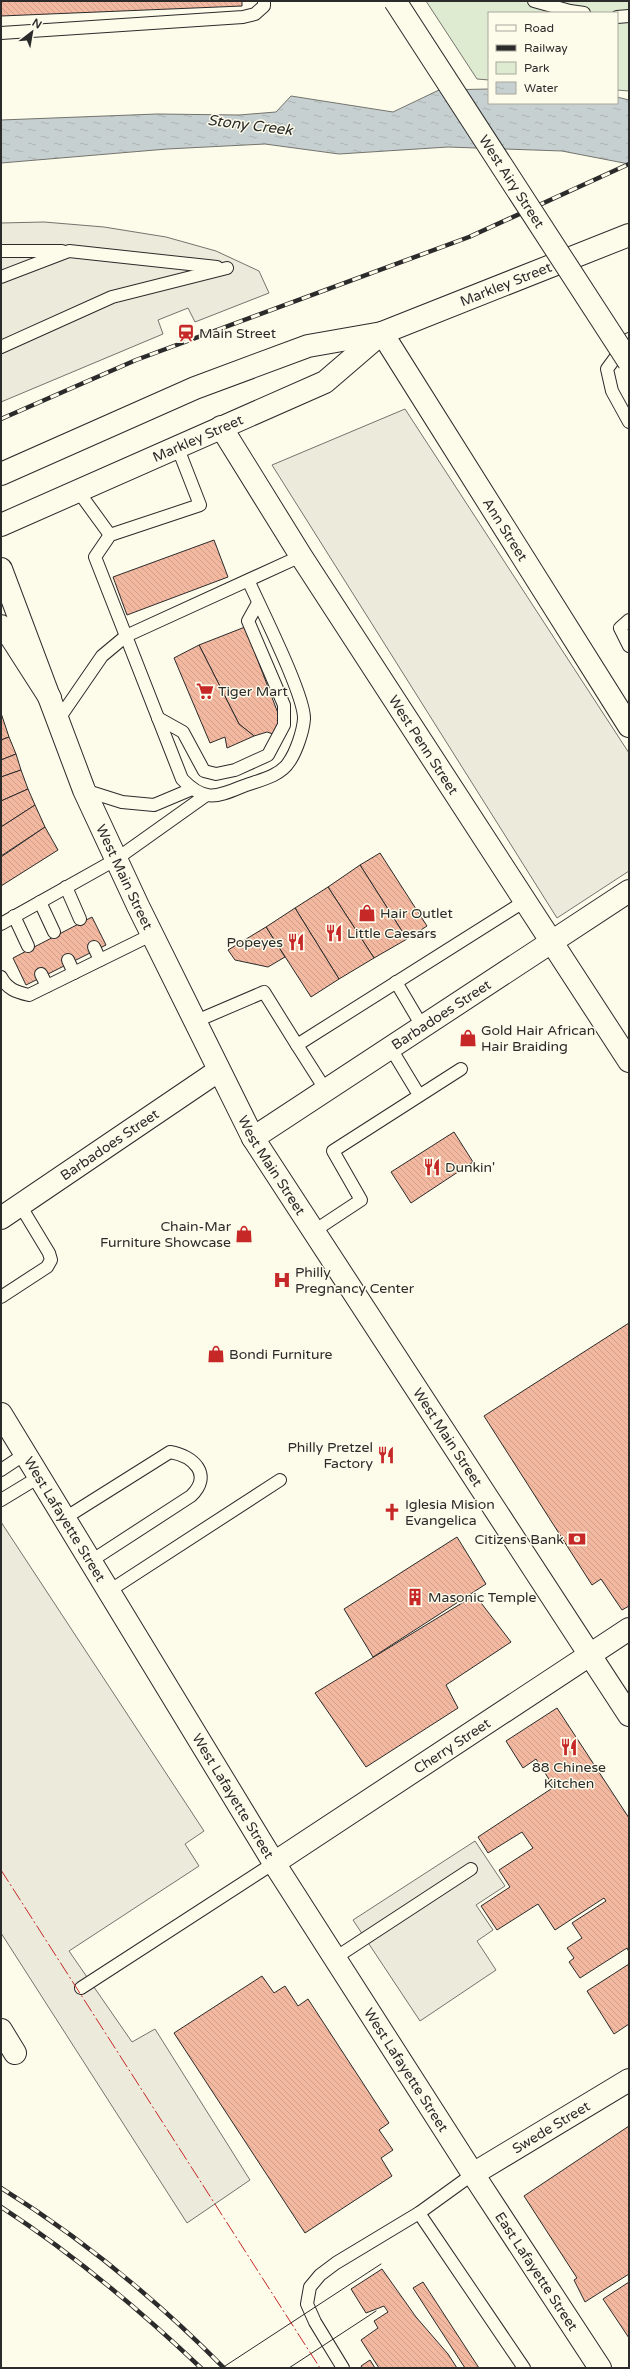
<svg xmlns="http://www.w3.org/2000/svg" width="630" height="2369" viewBox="0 0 630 2369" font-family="'Varela Round',sans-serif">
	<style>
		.green { fill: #deebd1; stroke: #74746e }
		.parking { fill: #eceadb; stroke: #74746e }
		.water { fill: url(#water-ripples); stroke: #74746e }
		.building { fill: url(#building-back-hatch); stroke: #2b2b2b }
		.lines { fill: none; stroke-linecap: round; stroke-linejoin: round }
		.lane-casing { stroke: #2b2b2b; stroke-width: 14 }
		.street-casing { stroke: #2b2b2b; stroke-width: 24 }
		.secondary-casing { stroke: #2b2b2b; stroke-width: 24 }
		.primary-casing { stroke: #2b2b2b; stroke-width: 24 }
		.highway-casing { stroke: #2b2b2b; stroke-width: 24 }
		.lane { stroke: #fdfbea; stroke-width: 12 }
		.street { stroke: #fdfbea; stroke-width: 22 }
		.secondary { stroke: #fdfbea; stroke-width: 22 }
		.primary { stroke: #fdfbea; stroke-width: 22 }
		.highway { stroke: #fdfbea; stroke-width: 22 }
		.tram { stroke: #2b2b2b; stroke-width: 1 }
		.rail-casing { stroke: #2b2b2b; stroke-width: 4.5 }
		.rail { stroke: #fdfbea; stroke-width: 3; stroke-dasharray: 9; stroke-linecap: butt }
		.secondary-bridge-casing { stroke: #2b2b2b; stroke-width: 24; stroke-linecap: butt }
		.secondary-bridge { stroke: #fdfbea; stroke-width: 22 }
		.power { stroke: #c62828; stroke-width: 1; stroke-dasharray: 14 3 2 3; stroke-linecap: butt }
		.labels { text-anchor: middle; stroke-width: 3; stroke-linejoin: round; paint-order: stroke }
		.street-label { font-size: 14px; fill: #2b2b2b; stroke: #fdfbea }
		.poi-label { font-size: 14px; fill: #2b2b2b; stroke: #fdfbea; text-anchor: start }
		.water-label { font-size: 15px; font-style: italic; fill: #2b2b2b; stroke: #fdfbea }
	</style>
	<defs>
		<pattern id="water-ripples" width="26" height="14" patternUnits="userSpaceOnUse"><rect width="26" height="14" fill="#c7d0d0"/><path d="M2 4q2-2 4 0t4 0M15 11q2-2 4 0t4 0" fill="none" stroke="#abb3b3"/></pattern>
		<pattern id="building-back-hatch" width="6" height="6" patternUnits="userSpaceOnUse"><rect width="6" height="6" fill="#f2b8a0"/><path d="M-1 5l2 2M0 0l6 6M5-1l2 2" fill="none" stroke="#d09e8a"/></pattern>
	</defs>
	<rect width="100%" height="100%" fill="#fdfbea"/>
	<path class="green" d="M426,1H629V91L617,90V13H489V80L477,79Z"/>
	<g class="parking">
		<path d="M44,222L104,227L166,237L216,251L259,271L269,293L195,322L188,308L158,320L163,334L1,402V223Z"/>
		<path d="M405,409L629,753V871L557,918L272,465Z"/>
		<path d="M1,1522L204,1831L185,1844L199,1866L69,1951L132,2042L155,2029L250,2180L187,2223L1,1933Z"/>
		<path d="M475,1841L505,1886L476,1905L493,1930L477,1941L496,1970L420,2021L353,1920Z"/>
	</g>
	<path class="water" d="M489,89V103H617V97L629,100V164L562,151L448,147L339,154L265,144L167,149L1,163V120L157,114L239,115L276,112L291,96L393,112L439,90Z"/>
	<g class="building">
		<path d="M1,1H242V6L1,16Z"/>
		<path d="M214,540L228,577L127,615L113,577Z"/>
		<path d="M245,627L281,721L276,735L267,732L254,736L239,724L199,645Z"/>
		<path d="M199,645L239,724L254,736L227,748L225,737L210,743L174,658Z"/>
		<path d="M1,713L9,737L1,740Z"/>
		<path d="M9,737L16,754L1,760V740Z"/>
		<path d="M16,754L21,770L1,777V760Z"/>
		<path d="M21,770L28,789L1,801V777Z"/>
		<path d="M28,789L35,805L1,827V801Z"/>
		<path d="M35,805L45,827L1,856V827Z"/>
		<path d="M45,827L58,850L1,886V857Z"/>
		<path d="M380,853L427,926L407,939L360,865Z"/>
		<path d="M360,865L407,939L374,958L328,887Z"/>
		<path d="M328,887L374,958L339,979L295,908Z"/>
		<path d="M295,908L339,979L311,997L266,927Z"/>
		<path d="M92,917L106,945L26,985L13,958Z"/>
		<path d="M266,927L285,957L268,967L235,960L228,950Z"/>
		<path d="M454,1132L473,1162L411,1203L391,1172Z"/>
		<path d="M629,1323V1606L622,1610L601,1579L592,1585L484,1416Z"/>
		<path d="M457,1537L486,1584L373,1657L344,1609Z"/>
		<path d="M475,1595L511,1642L446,1685L458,1708L366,1767L315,1693Z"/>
		<path d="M557,1708L629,1818V1952L627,1948L580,1978L569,1962L574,1958L567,1948L582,1938L572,1923L606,1901L604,1898L555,1930L538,1904L497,1930L481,1906L510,1887L499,1870L533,1848L522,1832L488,1853L478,1837L554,1787L536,1759L523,1768L506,1741Z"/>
		<path d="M629,1964V2024L614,2034L587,1991Z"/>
		<path d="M262,1976L274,1993L285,1986L298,2006L308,1999L389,2123L379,2130L393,2150L381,2158L392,2176L305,2233L174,2033Z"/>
		<path d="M629,2126V2274L585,2302L574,2280L577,2278L524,2196Z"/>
		<path d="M382,2269L416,2317L448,2354L457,2368H379L361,2340L378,2328L374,2321L388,2312L384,2306L366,2313L351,2289Z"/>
		<path d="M423,2282L479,2368H465L413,2288Z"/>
		<path d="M629,2282V2338L603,2299Z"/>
		<path d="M370,2360L375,2368H362L361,2366Z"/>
	</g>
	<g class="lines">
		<g class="lane-casing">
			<g id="lane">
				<path d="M534,1L570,11L584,13"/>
				<path d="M617,17L629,16"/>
				<path d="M1,33L243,17L255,14L264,6V1"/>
				<path d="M1,251H62"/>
				<path d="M1,277L69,251L217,267"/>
				<path d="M629,339L607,369L612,391L629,422"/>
				<path d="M1,347L112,297L227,268"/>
				<path d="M177,446L200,505L110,535L95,557L182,779C203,801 215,798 241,787C256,781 280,777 289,762C296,752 303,732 304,719C305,696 261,609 249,582"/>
				<path d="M78,491L110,535"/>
				<path d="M629,620L620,628L629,646"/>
				<path d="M158,718L183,732L204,771L216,774L235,770L268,755L284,725V705L248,621L258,603"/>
				<path d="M58,720L102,656L126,636L301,556"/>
				<path d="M84,790L122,802L154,805L192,789"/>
				<path d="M66,887L80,919"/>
				<path d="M40,902L54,932"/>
				<path d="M14,916L28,946"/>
				<path d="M1,924L115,860L205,796"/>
				<path d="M94,947L100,960"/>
				<path d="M68,960L74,973"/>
				<path d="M41,974L47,986"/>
				<path d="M1,977C7,989 16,992 29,995L151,935"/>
				<path d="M396,982L422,1026"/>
				<path d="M194,1022L264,992L297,1045L525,901"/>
				<path d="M297,1045L325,1089"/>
				<path d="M390,1047L419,1095"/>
				<path d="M314,1231L361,1200L333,1151L461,1069"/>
				<path d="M1,1297L47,1267L51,1260L49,1253L20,1205"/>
				<path d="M1,1470L25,1454"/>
				<path d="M1,1500L39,1477"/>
				<path d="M65,1518L170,1452C194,1456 213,1475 191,1496L91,1561"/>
				<path d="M109,1591L280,1480"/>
				<path d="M335,1958L471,1869"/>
				<path d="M81,1988L274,1863"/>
				<path d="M419,2213L524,2368"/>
				<path d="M343,2368L315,2322L307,2304L310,2287L320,2275L336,2263L419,2213L473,2174"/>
			</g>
		</g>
		<g class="street-casing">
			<g id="street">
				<path id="s1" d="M382,333L629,726"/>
				<path id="s2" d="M221,427L301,556L629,1061"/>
				<path id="s3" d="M253,1138L629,891"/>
				<path id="s4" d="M274,1863L629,1629"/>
				<path d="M1,2030L15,2053"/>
			</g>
		</g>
		<g class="secondary-casing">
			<g id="secondary">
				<path id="s5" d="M1,1218L218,1071"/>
				<path id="s6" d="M1,1414L274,1863L473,2174L600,2368"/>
				<path id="s7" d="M473,2174L629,2080"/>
			</g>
		</g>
		<g class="primary-casing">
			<g id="primary">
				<path id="s8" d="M1,569L84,790L138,906L253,1138L629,1715"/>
			</g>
		</g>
		<g class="highway-casing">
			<g id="highway">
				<path id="s9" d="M1,474L195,388L308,346L382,333L629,235"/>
				<path id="s10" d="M1,525L325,382L382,333"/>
				<path d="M1,626L7,631L50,698"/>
			</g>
		</g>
		<use href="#lane" class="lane"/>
		<use href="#street" class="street"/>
		<use href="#secondary" class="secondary"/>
		<use href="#primary" class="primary"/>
		<use href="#highway" class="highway"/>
		<g class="tram">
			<path d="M222,2368L381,2264"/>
			<path d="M289,2368L376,2311"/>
		</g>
		<g class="rail-casing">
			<g id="rail">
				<path d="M1,419L136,360L469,237L629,164"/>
				<path d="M1,2188C83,2239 156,2299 224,2368"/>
				<path d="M1,2207C73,2254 139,2309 201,2368"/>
			</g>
		</g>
		<use href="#rail" class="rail"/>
		<g class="secondary-bridge-casing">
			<g id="secondary-bridge">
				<path id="s11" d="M395,1L629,362"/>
			</g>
		</g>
		<use href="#secondary-bridge" class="secondary-bridge"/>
		<path class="power" d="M1,1870L320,2368"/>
	</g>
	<defs>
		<g id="station-bare" transform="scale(1.38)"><path d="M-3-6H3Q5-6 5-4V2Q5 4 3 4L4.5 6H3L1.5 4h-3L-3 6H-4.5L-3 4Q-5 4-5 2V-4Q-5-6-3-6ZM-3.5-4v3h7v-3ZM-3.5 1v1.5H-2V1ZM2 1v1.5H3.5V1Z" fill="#c62828" stroke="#fdfbea" stroke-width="2.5" paint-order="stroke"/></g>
		<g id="supermarket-bare" transform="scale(1.38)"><path d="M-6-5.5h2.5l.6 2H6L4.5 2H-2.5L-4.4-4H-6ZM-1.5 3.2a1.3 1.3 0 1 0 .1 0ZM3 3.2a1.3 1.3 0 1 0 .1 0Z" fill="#c62828" stroke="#fdfbea" stroke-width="2.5" paint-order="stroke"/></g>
		<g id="shop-bare" transform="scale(1.38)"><path d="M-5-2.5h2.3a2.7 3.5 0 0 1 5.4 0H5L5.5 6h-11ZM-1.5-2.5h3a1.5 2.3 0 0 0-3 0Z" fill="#c62828" stroke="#fdfbea" stroke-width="2.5" paint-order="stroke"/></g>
		<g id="restaurant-bare" transform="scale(1.38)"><path d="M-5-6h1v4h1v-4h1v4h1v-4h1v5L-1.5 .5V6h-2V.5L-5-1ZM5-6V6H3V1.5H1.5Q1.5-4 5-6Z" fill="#c62828" stroke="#fdfbea" stroke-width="2.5" paint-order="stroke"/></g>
		<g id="hospital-bare" transform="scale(1.38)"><path d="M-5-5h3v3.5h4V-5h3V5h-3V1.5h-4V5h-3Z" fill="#c62828" stroke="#fdfbea" stroke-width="2.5" paint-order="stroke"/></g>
		<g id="church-bare" transform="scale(1.38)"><path d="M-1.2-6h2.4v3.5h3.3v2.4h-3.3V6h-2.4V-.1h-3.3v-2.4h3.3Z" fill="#c62828" stroke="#fdfbea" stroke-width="2.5" paint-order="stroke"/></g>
		<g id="bank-bare" transform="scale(1.38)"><path d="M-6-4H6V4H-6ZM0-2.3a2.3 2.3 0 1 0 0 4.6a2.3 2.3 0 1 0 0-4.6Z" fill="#c62828" stroke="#fdfbea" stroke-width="2.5" paint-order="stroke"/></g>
		<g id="building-bare" transform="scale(1.38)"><path d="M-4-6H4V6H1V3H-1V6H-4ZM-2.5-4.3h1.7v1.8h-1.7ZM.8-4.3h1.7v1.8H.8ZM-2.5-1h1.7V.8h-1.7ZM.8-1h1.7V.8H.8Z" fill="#c62828" stroke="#fdfbea" stroke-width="2.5" paint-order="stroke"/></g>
	</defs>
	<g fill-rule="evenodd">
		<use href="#station-bare" x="186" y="333"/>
		<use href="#supermarket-bare" x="205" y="691"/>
		<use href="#shop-bare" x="367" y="913"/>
		<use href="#restaurant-bare" x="334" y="933"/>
		<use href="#restaurant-bare" x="296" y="942"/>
		<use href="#shop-bare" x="468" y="1038"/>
		<use href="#restaurant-bare" x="432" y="1167"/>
		<use href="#shop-bare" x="244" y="1234"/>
		<use href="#hospital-bare" x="282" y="1280"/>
		<use href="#shop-bare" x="216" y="1354"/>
		<use href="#restaurant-bare" x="386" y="1455"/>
		<use href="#church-bare" x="392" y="1512"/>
		<use href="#bank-bare" x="577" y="1539"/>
		<use href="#building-bare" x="415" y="1597"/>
		<use href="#restaurant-bare" x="569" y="1747"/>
	</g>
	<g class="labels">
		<g class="street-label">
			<text dy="5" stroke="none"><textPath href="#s11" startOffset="215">West Airy Street</textPath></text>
			<text dy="5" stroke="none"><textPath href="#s9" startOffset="541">Markley Street</textPath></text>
			<text dy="5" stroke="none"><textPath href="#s10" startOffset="215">Markley Street</textPath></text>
			<text dy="5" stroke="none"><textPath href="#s1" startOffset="232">Ann Street</textPath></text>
			<text dy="5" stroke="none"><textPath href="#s2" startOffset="377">West Penn Street</textPath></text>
			<text dy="5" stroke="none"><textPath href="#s8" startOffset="332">West Main Street</textPath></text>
			<text dy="5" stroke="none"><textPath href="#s3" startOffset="225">Barbadoes Street</textPath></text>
			<text dy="5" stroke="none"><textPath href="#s5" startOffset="131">Barbadoes Street</textPath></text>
			<text dy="5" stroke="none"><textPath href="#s8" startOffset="656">West Main Street</textPath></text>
			<text dy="5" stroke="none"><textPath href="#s8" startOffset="980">West Main Street</textPath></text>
			<text dy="5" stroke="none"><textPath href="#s6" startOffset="123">West Lafayette Street</textPath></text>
			<text dy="5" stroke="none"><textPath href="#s4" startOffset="213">Cherry Street</textPath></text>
			<text dy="5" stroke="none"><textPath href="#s6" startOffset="447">West Lafayette Street</textPath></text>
			<text dy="5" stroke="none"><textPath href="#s6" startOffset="771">West Lafayette Street</textPath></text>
			<text dy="5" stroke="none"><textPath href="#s7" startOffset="91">Swede Street</textPath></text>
			<text dy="5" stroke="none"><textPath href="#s6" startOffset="1011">East Lafayette Street</textPath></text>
		</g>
		<g class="poi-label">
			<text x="199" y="338">Main Street</text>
			<text x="218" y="696">Tiger Mart</text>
			<text x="380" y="918">Hair Outlet</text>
			<text x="347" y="938">Little Caesars</text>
			<text x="283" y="947" text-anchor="end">Popeyes</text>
			<text x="481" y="1035">Gold Hair African<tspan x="481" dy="16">Hair Braiding</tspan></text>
			<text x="445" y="1172">Dunkin'</text>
			<text x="231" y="1231" text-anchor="end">Chain-Mar<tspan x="231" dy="16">Furniture Showcase</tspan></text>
			<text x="295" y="1277">Philly<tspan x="295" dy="16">Pregnancy Center</tspan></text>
			<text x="229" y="1359">Bondi Furniture</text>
			<text x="373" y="1452" text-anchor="end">Philly Pretzel<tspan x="373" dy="16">Factory</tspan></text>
			<text x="405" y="1509">Iglesia Mision<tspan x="405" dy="16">Evangelica</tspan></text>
			<text x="564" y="1544" text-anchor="end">Citizens Bank</text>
			<text x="428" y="1602">Masonic Temple</text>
			<text x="569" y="1772" text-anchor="middle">88 Chinese<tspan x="569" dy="16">Kitchen</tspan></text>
		</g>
		<g class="water-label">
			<text transform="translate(250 125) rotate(7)" y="5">Stony Creek</text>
		</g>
	</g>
	<rect width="630" height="2369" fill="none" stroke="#2b2b2b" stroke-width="4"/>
	<rect x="488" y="12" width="130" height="92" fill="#fdfbea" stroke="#a9a89e"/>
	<rect x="496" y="25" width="20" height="6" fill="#fdfbea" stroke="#a9a89e"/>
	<text x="524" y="32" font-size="12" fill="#2b2b2b">Road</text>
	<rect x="496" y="45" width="20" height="6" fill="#2b2b2b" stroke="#a9a89e"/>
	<text x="524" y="52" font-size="12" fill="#2b2b2b">Railway</text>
	<rect x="496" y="62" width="20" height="12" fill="#deebd1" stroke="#a9a89e"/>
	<text x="524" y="72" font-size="12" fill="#2b2b2b">Park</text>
	<rect x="496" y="82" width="20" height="12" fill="url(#water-ripples)" stroke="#a9a89e"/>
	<text x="524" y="92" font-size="12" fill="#2b2b2b">Water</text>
	<g transform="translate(32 32) rotate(31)" stroke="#fdfbea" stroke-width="3" paint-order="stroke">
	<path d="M0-3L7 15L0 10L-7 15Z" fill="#2b2b2b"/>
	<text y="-6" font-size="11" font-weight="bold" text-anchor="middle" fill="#2b2b2b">N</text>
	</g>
</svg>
